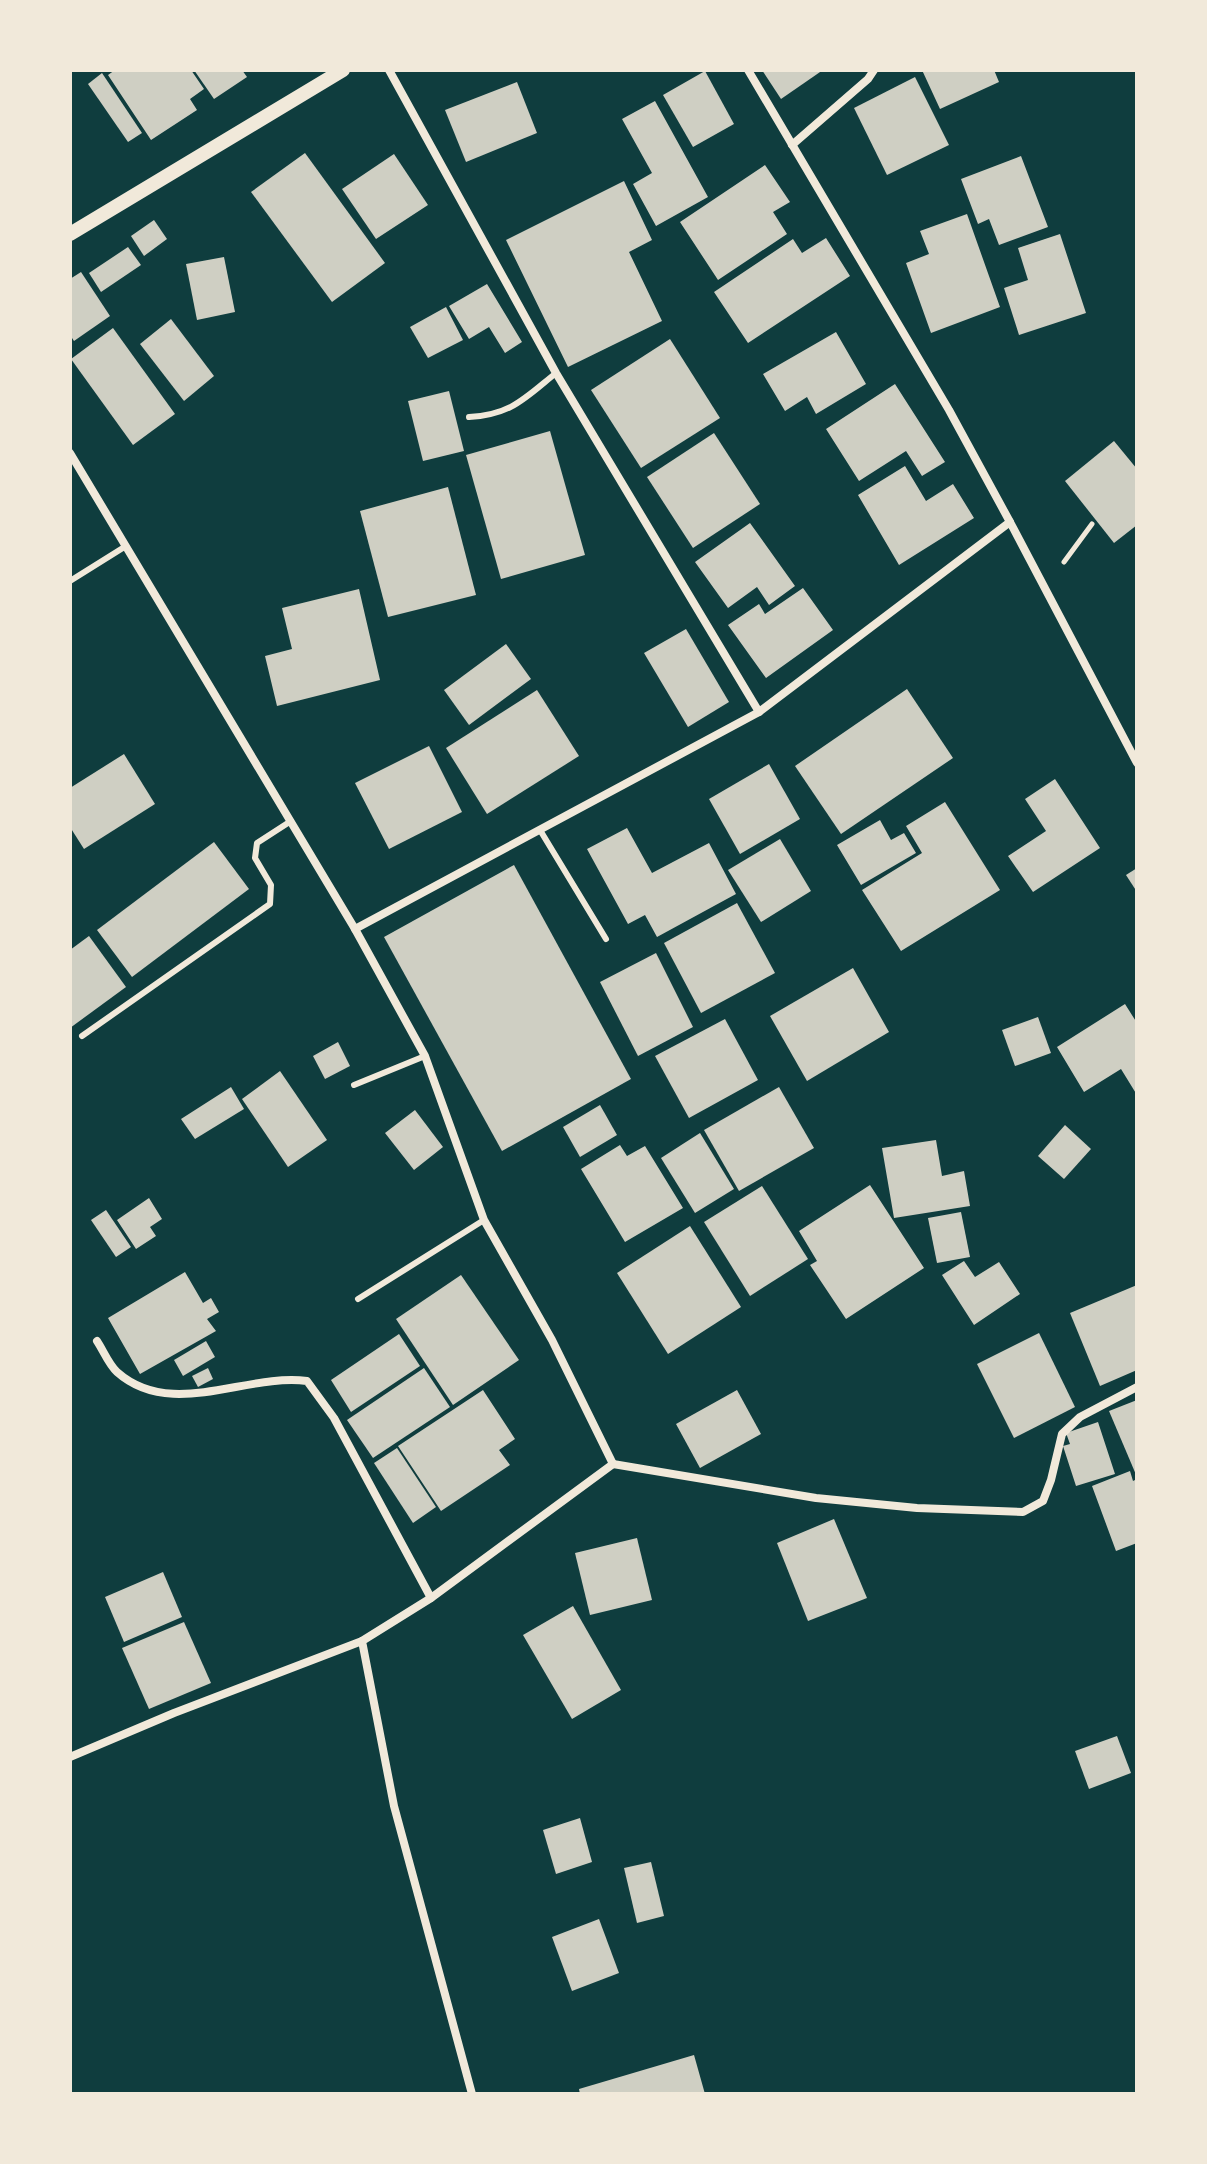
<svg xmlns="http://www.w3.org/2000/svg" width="1207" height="2164" viewBox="0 0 1207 2164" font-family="'Titillium Web',sans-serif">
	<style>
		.building { fill: #cfcfc3 }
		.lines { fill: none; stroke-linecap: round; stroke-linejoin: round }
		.path { stroke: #f1e9da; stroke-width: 5 }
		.service { stroke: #f1e9da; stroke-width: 6 }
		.minor { stroke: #f1e9da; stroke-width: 8 }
		.tertiary { stroke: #f1e9da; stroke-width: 14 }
	</style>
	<rect width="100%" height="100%" fill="#0f3d3e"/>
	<g class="building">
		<path d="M115,70H191L204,89L190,99L197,110L151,140L108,75Z"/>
		<path d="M194,70H242L247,77L214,99Z"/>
		<path d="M762,70H823L781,99Z"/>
		<path d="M922,70H994L999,82L940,109Z"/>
		<path d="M705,71L734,124L693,147L663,95Z"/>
		<path d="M102,73L142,133L128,142L88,84Z"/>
		<path d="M915,77L949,145L887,175L854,108Z"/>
		<path d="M517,82L537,133L466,162L445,110Z"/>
		<path d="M655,101L708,197L656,226L633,184L652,173L622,119Z"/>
		<path d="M305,153L385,263L332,302L251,192Z"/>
		<path d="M394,154L428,205L376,239L342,189Z"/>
		<path d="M1021,156L1048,227L999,245L989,219L978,224L961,179Z"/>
		<path d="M765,165L790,202L773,212L787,234L718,280L680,222Z"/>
		<path d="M624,181L652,240L629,252L662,321L568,367L506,240Z"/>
		<path d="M967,214L1000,307L931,333L906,263L929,254L920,231Z"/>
		<path d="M154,220L167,239L144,256L131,236Z"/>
		<path d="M1060,234L1086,313L1019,335L1004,288L1028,280L1018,248Z"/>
		<path d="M826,238L850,276L748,343L714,292L793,239L802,253Z"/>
		<path d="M128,247L141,265L101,292L89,273Z"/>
		<path d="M224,257L235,312L197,320L186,264Z"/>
		<path d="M81,272L110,316L74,341L70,335V279Z"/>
		<path d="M487,284L522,342L505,353L489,327L469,339L449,306Z"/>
		<path d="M446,307L463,340L428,358L410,327Z"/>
		<path d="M171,319L214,376L184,401L140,344Z"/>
		<path d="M113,328L175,414L133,445L71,359Z"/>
		<path d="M836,332L866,384L816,414L807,397L785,411L763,374Z"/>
		<path d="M670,339L720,418L641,468L591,390Z"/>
		<path d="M895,384L945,462L922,476L906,451L859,481L826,429Z"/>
		<path d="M449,391L464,451L423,461L408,401Z"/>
		<path d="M550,431L585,555L501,579L466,455Z"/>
		<path d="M714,433L760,504L693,548L647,477Z"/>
		<path d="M1114,441L1137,469V525L1114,543L1065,481Z"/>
		<path d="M905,466L926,501L953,484L974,518L899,565L858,495Z"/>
		<path d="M448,487L476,595L388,617L360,511Z"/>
		<path d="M750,523L795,586L769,605L757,587L728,608L695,562Z"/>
		<path d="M803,588L833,630L766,678L728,625L759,604L765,614Z"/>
		<path d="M359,589L380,680L277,706L265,656L292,649L282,608Z"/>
		<path d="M686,629L729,702L688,727L644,653Z"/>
		<path d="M506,644L531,679L469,725L444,690Z"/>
		<path d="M907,689L953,758L841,834L795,766Z"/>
		<path d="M537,690L579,756L487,814L446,748Z"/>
		<path d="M429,746L462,812L389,849L355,783Z"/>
		<path d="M124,754L155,804L84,849L70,827V788Z"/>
		<path d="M769,764L800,819L740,854L709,799Z"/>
		<path d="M1055,779L1100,848L1033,892L1008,856L1046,831L1025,799Z"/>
		<path d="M945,802L1000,890L901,951L862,890L922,853L906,826Z"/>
		<path d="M880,820L891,840L904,833L916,853L861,885L837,845Z"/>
		<path d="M627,828L652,873L709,843L736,894L657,937L645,915L628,924L587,849Z"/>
		<path d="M780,839L811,891L761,922L728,870Z"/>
		<path d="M214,842L249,889L132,977L97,930Z"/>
		<path d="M514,865L631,1079L502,1151L384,937Z"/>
		<path d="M1137,868V892L1126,875Z"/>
		<path d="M737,903L775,973L701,1013L664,943Z"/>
		<path d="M89,936L126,987L70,1028V950Z"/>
		<path d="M656,953L693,1027L638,1056L600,982Z"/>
		<path d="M853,968L889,1032L807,1081L770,1016Z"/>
		<path d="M1125,1004L1137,1023V1095L1121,1069L1084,1092L1057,1047Z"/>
		<path d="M1038,1017L1051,1053L1015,1066L1002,1030Z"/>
		<path d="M725,1019L758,1080L689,1118L655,1056Z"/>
		<path d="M338,1042L350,1066L325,1079L313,1056Z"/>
		<path d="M280,1071L327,1140L288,1167L242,1099Z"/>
		<path d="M231,1087L244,1109L195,1139L181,1119Z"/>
		<path d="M779,1087L814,1148L739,1191L704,1130Z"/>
		<path d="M600,1105L617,1135L580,1157L563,1127Z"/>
		<path d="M415,1110L443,1147L414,1170L385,1133Z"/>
		<path d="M1065,1125L1091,1149L1064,1179L1038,1156Z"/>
		<path d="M700,1133L734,1189L695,1213L661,1158Z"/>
		<path d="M936,1140L942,1176L964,1171L970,1206L894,1218L882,1148Z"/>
		<path d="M620,1145L627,1156L645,1146L683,1208L625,1242L581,1169Z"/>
		<path d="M870,1185L924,1268L846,1319L810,1265L817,1261L799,1231Z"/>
		<path d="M762,1186L808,1259L750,1296L704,1222Z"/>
		<path d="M149,1198L162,1219L150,1227L156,1236L136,1249L117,1220Z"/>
		<path d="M106,1210L131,1247L116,1257L91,1220Z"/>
		<path d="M961,1212L970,1257L937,1263L928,1218Z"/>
		<path d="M690,1226L741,1307L668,1354L617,1273Z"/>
		<path d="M964,1261L975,1277L999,1262L1020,1294L974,1325L942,1275Z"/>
		<path d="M185,1272L203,1303L211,1298L219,1312L207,1319L216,1331L140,1374L108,1318Z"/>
		<path d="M461,1275L519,1360L453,1405L396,1319Z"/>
		<path d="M1137,1285V1370L1100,1386L1070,1313Z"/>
		<path d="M1039,1333L1075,1407L1014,1438L977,1364Z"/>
		<path d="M399,1334L420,1366L351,1412L331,1380Z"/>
		<path d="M206,1341L215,1357L183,1376L174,1360Z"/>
		<path d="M208,1368L213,1379L198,1387L192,1376Z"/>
		<path d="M424,1368L450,1407L373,1458L347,1420Z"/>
		<path d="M483,1390L515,1439L499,1450L510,1465L441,1511L398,1446Z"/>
		<path d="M737,1390L761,1434L700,1468L676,1424Z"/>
		<path d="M1137,1400V1477L1109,1411Z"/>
		<path d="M1098,1422L1115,1474L1076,1486L1063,1446L1070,1444L1066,1433Z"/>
		<path d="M397,1448L436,1507L413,1523L374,1463Z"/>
		<path d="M1130,1471L1133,1481L1137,1479V1543L1116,1551L1092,1486Z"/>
		<path d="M834,1519L867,1598L808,1621L777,1543Z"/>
		<path d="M637,1538L652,1600L590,1615L575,1553Z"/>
		<path d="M163,1572L182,1617L124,1642L105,1597Z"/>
		<path d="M573,1606L621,1690L572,1719L523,1635Z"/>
		<path d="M184,1622L211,1683L149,1709L122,1648Z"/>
		<path d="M1117,1736L1131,1773L1089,1789L1075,1751Z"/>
		<path d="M580,1818L592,1862L556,1874L543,1830Z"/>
		<path d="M651,1862L664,1916L637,1923L624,1868Z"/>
		<path d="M599,1919L619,1973L572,1991L552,1937Z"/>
		<path d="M694,2055L705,2094H580L579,2089Z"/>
	</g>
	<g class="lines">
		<path class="path" d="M1064,562L1092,524"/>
		<g class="service">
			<path d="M469,417C511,415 525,398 556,373"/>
			<path d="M70,581L126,546"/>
			<path d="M540,830L606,939"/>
			<path d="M82,1036L270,904L271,885L255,858L257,843L291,821"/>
			<path d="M354,1085L425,1056"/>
			<path d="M358,1299L484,1220"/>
		</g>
		<g class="minor">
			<path d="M389,70L556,373L759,712"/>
			<path d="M792,145L868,79L874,70"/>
			<path d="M70,453L355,929L425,1056L484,1220L552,1340L613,1464L431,1598L362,1641L394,1806L472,2094"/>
			<path d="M1010,522L1137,763"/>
			<path d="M355,929L759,712L1010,522L949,410L748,70"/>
			<path d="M97,1341C103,1350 109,1365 117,1372C171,1420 245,1373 307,1381L334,1418L431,1598"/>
			<path d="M613,1464L816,1498L917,1508L1023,1512L1043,1501L1051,1480L1062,1434L1080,1417L1137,1387"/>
			<path d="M70,1757L174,1713L362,1641"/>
		</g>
		<path class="tertiary" d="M70,234L343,70"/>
	</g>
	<rect width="1207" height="2164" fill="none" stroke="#f1e9da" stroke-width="144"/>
</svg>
